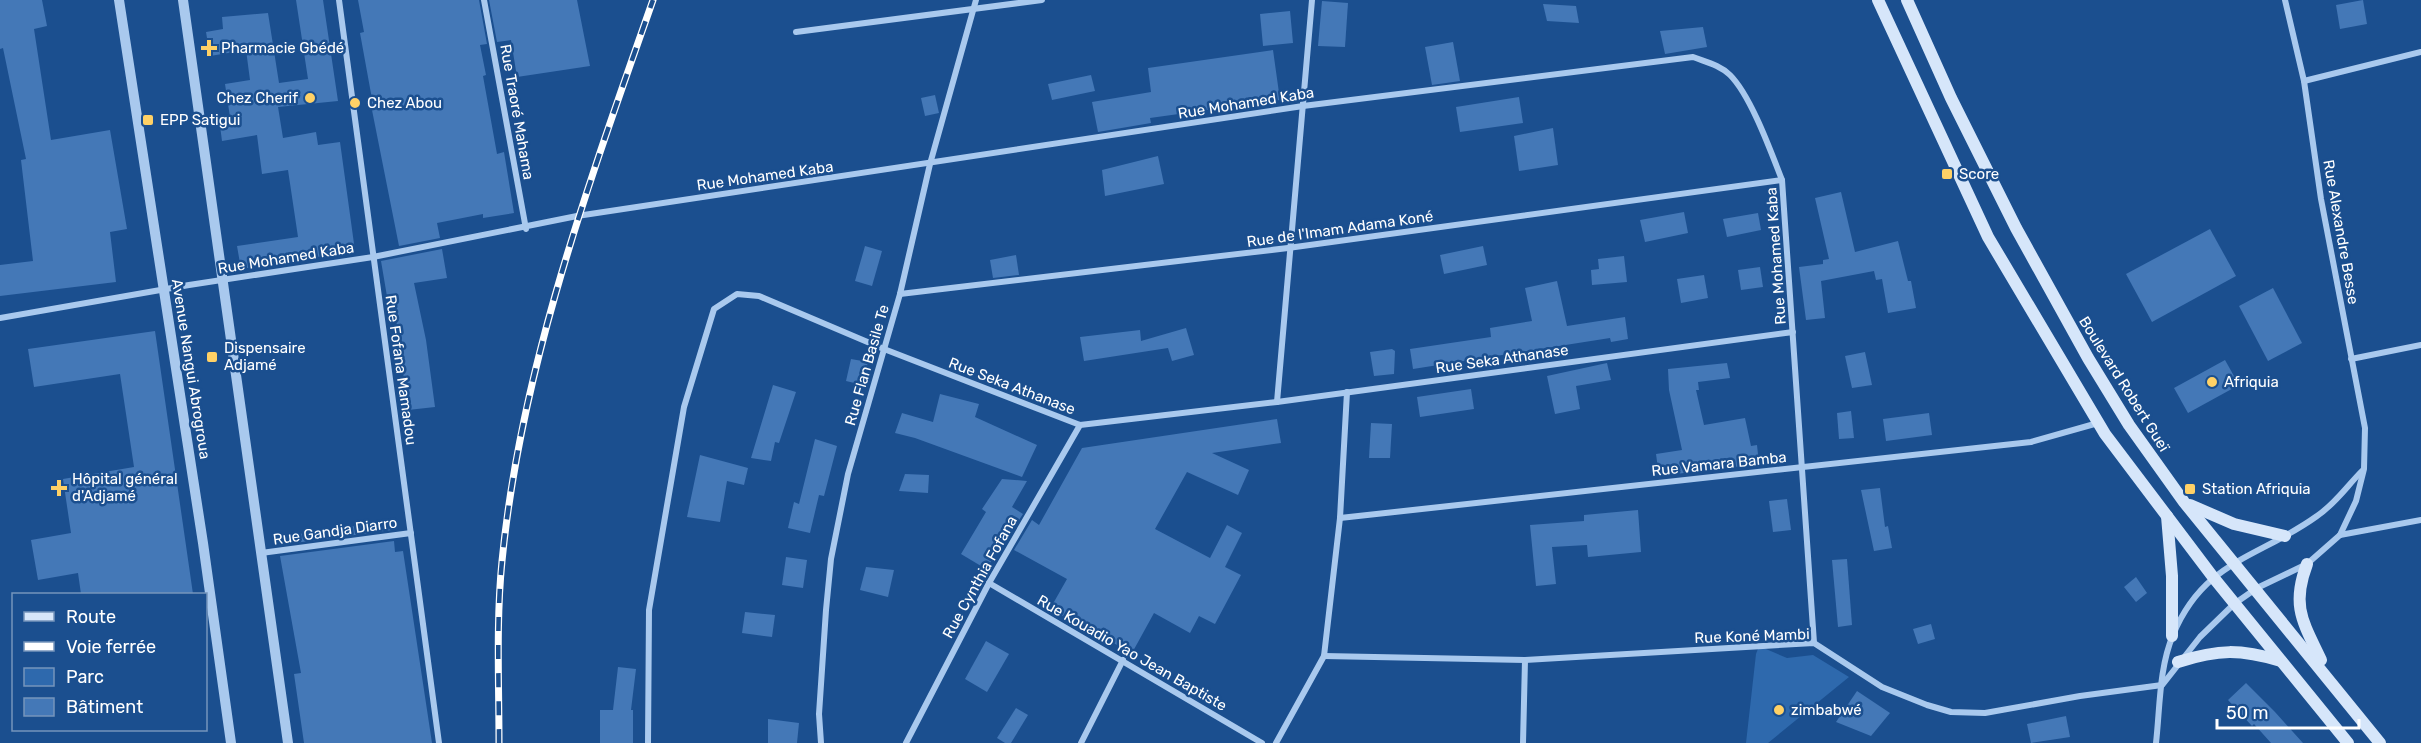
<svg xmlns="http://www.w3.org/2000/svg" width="2421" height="743" viewBox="0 0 2421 743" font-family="Rubik,sans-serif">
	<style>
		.green { fill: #2e69ad }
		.building { fill: #4478b7 }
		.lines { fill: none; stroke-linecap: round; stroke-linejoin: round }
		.minor { stroke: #a9c9ee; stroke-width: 6 }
		.tertiary { stroke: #a9c9ee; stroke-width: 10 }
		.secondary { stroke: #d6e6fa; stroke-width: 12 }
		.rail-casing { stroke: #fff; stroke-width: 7 }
		.rail { stroke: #1b4f8f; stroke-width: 4.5; stroke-dasharray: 14; stroke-linecap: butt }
		.poi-dot { fill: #ffd166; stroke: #1b4f8f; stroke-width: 2 }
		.labels { text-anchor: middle; stroke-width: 5; stroke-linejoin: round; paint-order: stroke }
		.poi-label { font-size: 15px; fill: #fff; stroke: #1b4f8f; text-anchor: start }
		.street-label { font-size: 15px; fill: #fff; stroke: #1b4f8f }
	</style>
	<rect width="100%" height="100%" fill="#1b4f8f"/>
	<path class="green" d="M1759,646L1787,658L1813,655L1849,677L1768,743H1746L1756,654Z"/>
	<g class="building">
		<path d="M0,0H42L47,26L34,29L51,140L110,130L127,229L110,232L116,282L0,296V265L33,261L21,160L26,159L3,48L0,49Z"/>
		<path d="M296,0H323L338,101L278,107L283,138L316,132L318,145L340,142L355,251L241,269L237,246L298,237L288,170L262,174L257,135L222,141L219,118L230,117L225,84L250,80L246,50L210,56L206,32L223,29L222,17L268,13L279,83L308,79Z"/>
		<path d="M358,0H479L487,44L480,45L486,75L483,76L497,154L504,152L514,213L483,218V214L437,223L440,238L399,246L370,100L372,99L360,33L364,32Z"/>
		<path d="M489,0H577L590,66L517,77L511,40L497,42Z"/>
		<path d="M2363,0L2367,24L2340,29L2336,5Z"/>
		<path d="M1322,1L1348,3L1345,47L1318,46Z"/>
		<path d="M1543,4L1576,6L1579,23L1547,21Z"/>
		<path d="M1290,11L1293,43L1263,46L1260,14Z"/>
		<path d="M1703,27L1707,47L1665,54L1660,31Z"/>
		<path d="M1453,42L1460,81L1432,85L1425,47Z"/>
		<path d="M1273,50L1280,100L1150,118L1151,123L1098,132L1092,102L1151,92L1148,68Z"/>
		<path d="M1091,75L1095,91L1052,100L1048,84Z"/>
		<path d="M935,95L939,113L925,116L921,98Z"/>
		<path d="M1519,97L1523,123L1460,132L1456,107Z"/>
		<path d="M1553,128L1558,165L1519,171L1514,136Z"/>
		<path d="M1158,156L1164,184L1105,196L1102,170Z"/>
		<path d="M1841,192L1855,252L1898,241L1908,281H1911L1916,308L1888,313L1882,279L1876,280L1874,271L1821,281L1825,318L1806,320L1799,267L1823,264V260L1829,259L1815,198Z"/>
		<path d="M1684,212L1688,233L1645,242L1640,220Z"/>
		<path d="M1758,213L1761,230L1727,237L1723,219Z"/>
		<path d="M2210,229L2236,276L2152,322L2126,274Z"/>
		<path d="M865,246L882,251L872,286L855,281Z"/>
		<path d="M1483,246L1487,265L1444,274L1440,255Z"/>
		<path d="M442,249L447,278L414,283L426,340L435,407L408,410L396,319L391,320L381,261Z"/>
		<path d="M1016,255L1019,275L993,278L990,260Z"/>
		<path d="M1624,256L1627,282L1592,285L1591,270L1599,269L1598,259Z"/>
		<path d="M1760,267L1763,287L1741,290L1738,270Z"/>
		<path d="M1704,275L1708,298L1681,303L1677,279Z"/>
		<path d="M1557,281L1567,326L1625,317L1628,339L1611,342L1610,338L1413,369L1410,349L1491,337L1490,328L1532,321L1525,288Z"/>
		<path d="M2273,288L2302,343L2268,361L2239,306Z"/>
		<path d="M1186,328L1194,355L1172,361L1168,348L1084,361L1080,337L1140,330L1141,341Z"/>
		<path d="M155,331L193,594H81L78,573L38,580L31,540L71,533L63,479L134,467L120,374L34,387L28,349Z"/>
		<path d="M1392,349L1395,351L1394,374L1374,376L1370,352Z"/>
		<path d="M1865,352L1872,385L1852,388L1845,356Z"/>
		<path d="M851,359L868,362L863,385L846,381Z"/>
		<path d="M2225,360L2239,385L2188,413L2174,388Z"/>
		<path d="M1607,363L1611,380L1576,386L1580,409L1555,414L1547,376Z"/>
		<path d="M1727,363L1730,378L1698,382L1699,390H1696L1704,425L1745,418L1751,446L1757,445L1759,464L1659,476L1656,454L1682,450L1669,390L1668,369Z"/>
		<path d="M773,385L796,392L779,443L775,442L771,461L751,458Z"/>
		<path d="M1471,389L1474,409L1420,417L1417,397Z"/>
		<path d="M940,394L979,404L975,417L1037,445L1022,477L915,438L895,433L902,413L933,422Z"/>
		<path d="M1851,411L1854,438L1839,439L1837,413Z"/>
		<path d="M1929,413L1932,435L1886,441L1883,419Z"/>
		<path d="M1277,419L1281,443L1212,453L1249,470L1238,495L1187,472L1155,529L1210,558L1227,525L1242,533L1225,567L1241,575L1215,624L1199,616L1190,633L1154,613L1132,653L1050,609L1067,579L1014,550L1032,520L1039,525L1082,448Z"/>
		<path d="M1371,423L1392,424L1390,458H1369Z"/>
		<path d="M815,439L837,446L824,496L819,495L810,533L788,528L794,502L799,504Z"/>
		<path d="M700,455L748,468L744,485L727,481L720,522L687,517Z"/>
		<path d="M905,474L929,475L928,493L899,491Z"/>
		<path d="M1002,479L1027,481L1012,507L1023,514L986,569L961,554L986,512L982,509Z"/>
		<path d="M1880,488L1885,527L1888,526L1892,548L1874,551L1861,490Z"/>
		<path d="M1787,499L1791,530L1773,532L1769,501Z"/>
		<path d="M1638,510L1641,552L1588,557L1587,545L1552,547L1556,584L1536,586L1530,525L1584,521V515Z"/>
		<path d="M391,521L392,530L279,545L278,537Z"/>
		<path d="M394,541L395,552L403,551L432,743H304L294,674L301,673L280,556Z"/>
		<path d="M786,557L807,560L803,588L782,585Z"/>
		<path d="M1847,559L1852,625L1838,627L1832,560Z"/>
		<path d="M866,567L894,570L888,597L860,590Z"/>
		<path d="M2136,577L2147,593L2136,602L2124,587Z"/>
		<path d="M745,612L775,615L772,637L742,633Z"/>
		<path d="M1931,624L1935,639L1918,644L1913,629Z"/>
		<path d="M986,641L1009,654L987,692L965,679Z"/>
		<path d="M618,667L636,669L631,710H633V743H600V710H613Z"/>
		<path d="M2246,683L2275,712L2303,743H2271L2254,724L2252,726L2228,700Z"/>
		<path d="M1857,691L1890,713L1871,736L1836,722Z"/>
		<path d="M1016,708L1028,715L1011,743H1005L997,738Z"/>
		<path d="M2066,716L2070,737L2031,743L2027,724Z"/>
		<path d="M768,719L799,723L797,743H768Z"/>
	</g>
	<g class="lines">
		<g class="minor">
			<path d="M339,0L439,743"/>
			<path d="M484,0L526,229"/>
			<path d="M2285,0L2304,81L2321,199L2365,428L2364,469L2356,501L2340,535"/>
			<path d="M796,32L1042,0"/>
			<path d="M2304,81L2421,52"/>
			<path d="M900,294L1288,248L1782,180"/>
			<path d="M0,318L189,285L373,257L577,216L1303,106L1693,57C1706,62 1720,65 1730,75C1751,96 1771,152 1782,180L1814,643"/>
			<path d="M2351,359L2421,345"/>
			<path d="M1277,402L1312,0"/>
			<path d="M1340,518L2031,442L2098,423"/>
			<path d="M261,553L411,533"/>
			<path d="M989,583L1262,743"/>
			<path d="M1324,656L1525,660L1814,643L1882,687L1927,705L1951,712L1985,713L2080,696L2162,685"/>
			<path d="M2163,684L2200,637L2234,604L2257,588L2307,564L2340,535L2421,520"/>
			<path d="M648,743L649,610L684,407L714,309L737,294L759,296L884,349L1080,425L1277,402L1793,332"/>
			<path d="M821,743L819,714L826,610L831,559L848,474L900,294L930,164L976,0"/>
			<path d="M906,743L989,583L1080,425"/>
			<path d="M1081,743L1123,660"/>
			<path d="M1276,743L1324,656L1340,518L1347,392"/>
			<path d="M1523,743L1525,660"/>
			<path d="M2156,743C2160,708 2159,668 2173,635C2204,560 2259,558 2317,516C2335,504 2347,486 2362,471"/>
		</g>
		<g class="tertiary">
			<path d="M119,0L203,543L231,743"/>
			<path d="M183,0L288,743"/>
		</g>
		<g class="secondary">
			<path d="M1878,0L1988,237L2105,434L2213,577L2348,743"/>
			<path d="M1907,0L1951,98L2016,228L2088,358L2129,425L2184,502L2380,743"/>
			<path d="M2190,505L2234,524L2285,536"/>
			<path d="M2167,516L2172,576V636"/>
			<path d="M2307,564C2291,606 2303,622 2321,660"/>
			<path d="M2178,662C2219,649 2240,649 2281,661"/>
		</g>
		<g class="rail-casing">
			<path id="rail" d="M499,743C499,683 496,621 502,561C521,367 589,183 653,0"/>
		</g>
		<use href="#rail" class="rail"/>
	</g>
	<g class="poi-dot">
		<path d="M206 39h6v6h6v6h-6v6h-6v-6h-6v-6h6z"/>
		<circle cx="310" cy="98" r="6"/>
		<circle cx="355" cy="103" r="6"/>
		<rect x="142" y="114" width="12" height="12" rx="3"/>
		<rect x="1941" y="168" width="12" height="12" rx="3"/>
		<rect x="206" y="351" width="12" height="12" rx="3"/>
		<circle cx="2212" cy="382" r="6"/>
		<path d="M56 479h6v6h6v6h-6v6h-6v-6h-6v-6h6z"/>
		<rect x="2184" y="483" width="12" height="12" rx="3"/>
		<circle cx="1779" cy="710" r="6"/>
	</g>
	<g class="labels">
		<g class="poi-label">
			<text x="221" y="53">Pharmacie Gbédé</text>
			<text x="298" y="103" text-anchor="end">Chez Cherif</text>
			<text x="367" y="108">Chez Abou</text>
			<text x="160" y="125">EPP Satigui</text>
			<text x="1959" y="179">Score</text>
			<text x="224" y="353">Dispensaire<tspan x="224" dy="17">Adjamé</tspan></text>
			<text x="2224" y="387">Afriquia</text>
			<text x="72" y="484">Hôpital général<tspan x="72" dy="17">d'Adjamé</tspan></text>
			<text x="2202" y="494">Station Afriquia</text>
			<text x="1791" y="715">zimbabwé</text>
		</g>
		<g class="street-label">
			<text transform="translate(1246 103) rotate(-9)" y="5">Rue Mohamed Kaba</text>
			<text transform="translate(517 112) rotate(80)" y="5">Rue Traoré Mahama</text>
			<text transform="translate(765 176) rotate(-8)" y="5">Rue Mohamed Kaba</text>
			<text transform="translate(1340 229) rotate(-8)" y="5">Rue de l'Imam Adama Koné</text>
			<text transform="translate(2341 232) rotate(80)" y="5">Rue Alexandre Besse</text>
			<text transform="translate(1776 256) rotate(-94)" y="5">Rue Mohamed Kaba</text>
			<text transform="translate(286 258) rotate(-9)" y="5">Rue Mohamed Kaba</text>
			<text transform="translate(1502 359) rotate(-8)" y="5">Rue Seka Athanase</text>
			<text transform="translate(867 365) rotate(-74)" y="5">Rue Flan Basile Te</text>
			<text transform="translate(191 369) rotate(81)" y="5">Avenue Nangui Abrogroua</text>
			<text transform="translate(401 370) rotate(82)" y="5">Rue Fofana Mamadou</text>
			<text transform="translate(2124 384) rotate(58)" y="5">Boulevard Robert Gueï</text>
			<text transform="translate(1012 386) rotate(21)" y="5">Rue Seka Athanase</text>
			<text transform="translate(1719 464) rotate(-6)" y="5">Rue Vamara Bamba</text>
			<text transform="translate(335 531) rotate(-8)" y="5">Rue Gandja Diarro</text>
			<text transform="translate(980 577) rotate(-61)" y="5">Rue Cynthia Fofana</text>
			<text transform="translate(1752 636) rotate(-2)" y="5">Rue Koné Mambi</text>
			<text transform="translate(1132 653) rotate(30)" y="5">Rue Kouadio Yao Jean Baptiste</text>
		</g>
	</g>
	<rect x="12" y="593" width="195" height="138" fill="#1b4f8f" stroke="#7695bc" stroke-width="1.5"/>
	<rect x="24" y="612" width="30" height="9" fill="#d6e6fa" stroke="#7695bc" stroke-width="1.5"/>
	<text x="66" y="623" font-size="18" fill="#ffffff">Route</text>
	<rect x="24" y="642" width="30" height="9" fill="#ffffff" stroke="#7695bc" stroke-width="1.5"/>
	<text x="66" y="653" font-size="18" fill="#ffffff">Voie ferrée</text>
	<rect x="24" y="668" width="30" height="18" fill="#2e69ad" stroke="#7695bc" stroke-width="1.5"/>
	<text x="66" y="683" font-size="18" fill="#ffffff">Parc</text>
	<rect x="24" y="698" width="30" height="18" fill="#4478b7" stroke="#7695bc" stroke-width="1.5"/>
	<text x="66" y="713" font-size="18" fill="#ffffff">Bâtiment</text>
	<path d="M2217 719v9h142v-9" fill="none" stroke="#ffffff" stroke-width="3"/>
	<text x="2226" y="719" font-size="18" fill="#ffffff" stroke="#1b4f8f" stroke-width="4.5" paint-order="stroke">50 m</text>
</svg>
